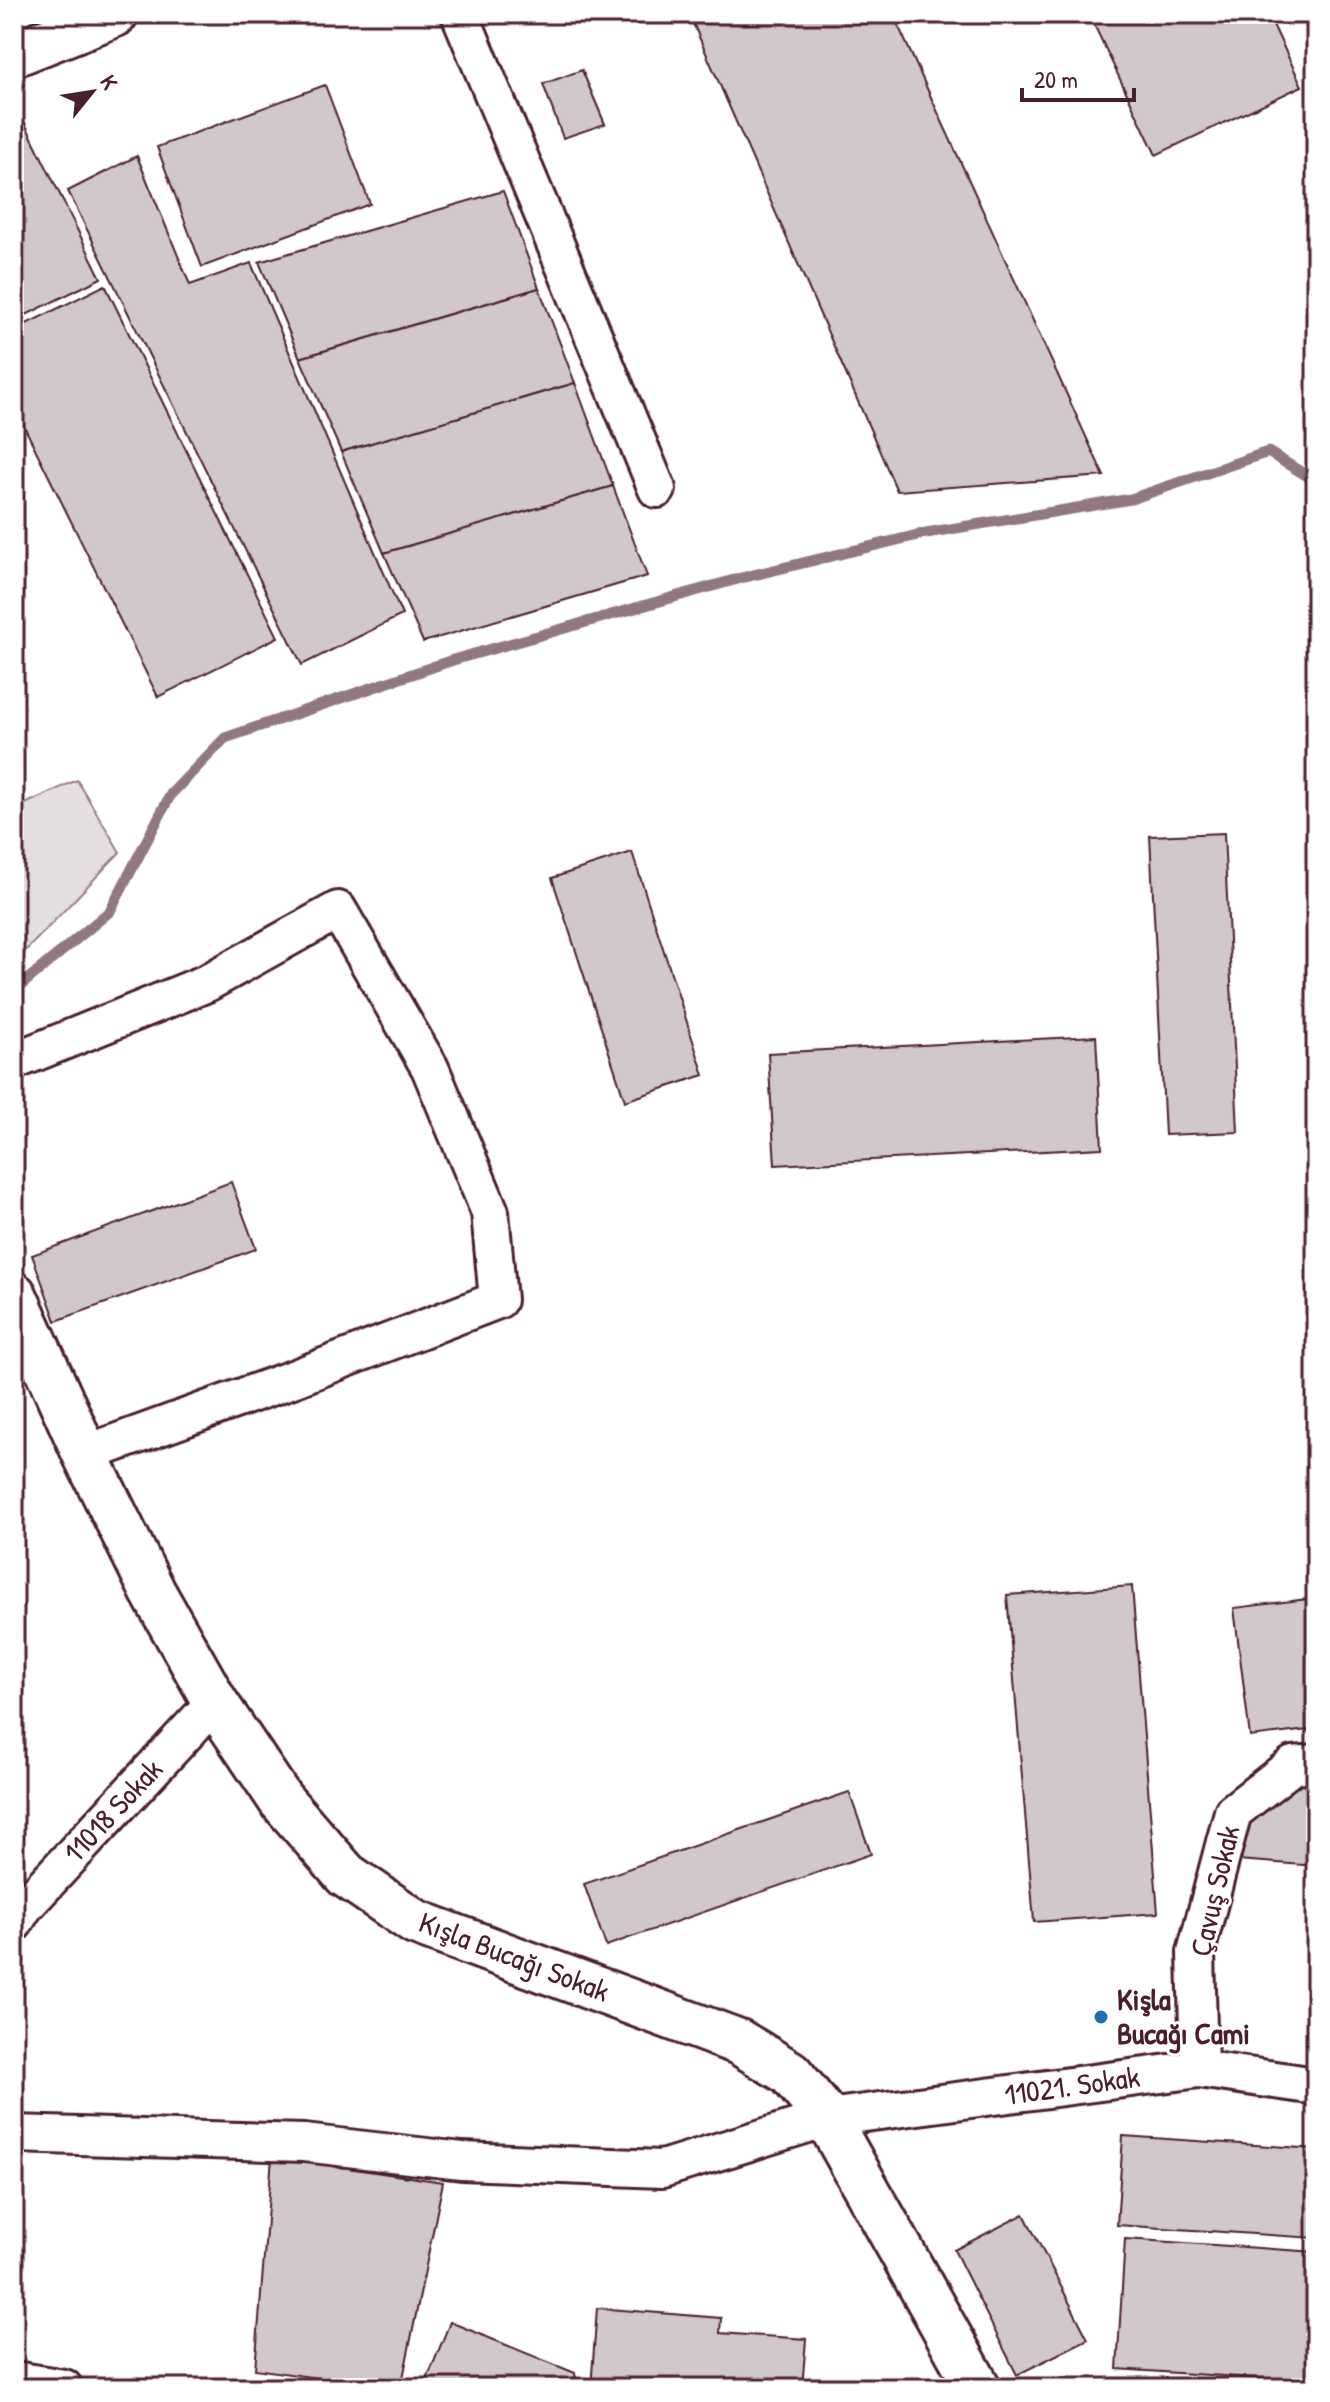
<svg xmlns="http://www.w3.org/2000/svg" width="1330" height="2402" viewBox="0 0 1330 2402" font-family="'Patrick Hand',sans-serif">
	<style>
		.green { fill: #e5dee0; stroke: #987e86; stroke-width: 2 }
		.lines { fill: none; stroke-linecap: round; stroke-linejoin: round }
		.stream { stroke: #91787e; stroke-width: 11 }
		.building { fill: #d2c7cb; stroke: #4a1f2b; stroke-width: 2 }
		.minor-casing { stroke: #4a1f2b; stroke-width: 42 }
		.tertiary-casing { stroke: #4a1f2b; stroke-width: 50 }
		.minor { stroke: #fff; stroke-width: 36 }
		.tertiary { stroke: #fff; stroke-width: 44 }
		.poi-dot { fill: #1f6fb2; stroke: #fff; stroke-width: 3 }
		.labels { text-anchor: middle; stroke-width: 6; stroke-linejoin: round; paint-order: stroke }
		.street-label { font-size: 30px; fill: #4a1f2b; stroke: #fff }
		.poi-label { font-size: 30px; font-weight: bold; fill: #4a1f2b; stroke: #fff; text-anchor: start }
	</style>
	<rect width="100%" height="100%" fill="#fff"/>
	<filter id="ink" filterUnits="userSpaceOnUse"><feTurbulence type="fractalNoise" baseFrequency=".0125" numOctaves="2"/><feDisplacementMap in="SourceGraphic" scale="16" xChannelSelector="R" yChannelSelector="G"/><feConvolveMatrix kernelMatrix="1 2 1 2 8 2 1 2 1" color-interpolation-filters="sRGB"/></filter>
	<g filter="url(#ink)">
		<path class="green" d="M77,780L120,852L14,963V809Z"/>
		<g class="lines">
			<path class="stream" d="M14,991L110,911L171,794L225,738L453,660L741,578L926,533L1131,499L1268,452L1316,481"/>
		</g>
		<g class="building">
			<path d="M689,14H893L1104,476L897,491Z"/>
			<path d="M1089,14H1268L1302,86L1156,155Z"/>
			<path d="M582,70L605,124L563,138L543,84Z"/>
			<path d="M325,85L370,204L202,267L157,147Z"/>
			<path d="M14,101L101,278L14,321Z"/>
			<path d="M137,156L190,285L251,263L402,615L302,665L68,191Z"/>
			<path d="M503,191L539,288L300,358L259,262Z"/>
			<path d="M105,285L278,637L158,697L14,406V330Z"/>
			<path d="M539,288L575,383L341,452L300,358Z"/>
			<path d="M575,383L613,486L384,553L341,452Z"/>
			<path d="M613,486L647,576L423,642L384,553Z"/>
			<path d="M1224,833L1238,1132L1165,1135L1150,836Z"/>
			<path d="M632,852L704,1075L625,1101L552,878Z"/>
			<path d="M1096,1036L1102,1148L775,1165L768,1053Z"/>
			<path d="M231,1182L256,1249L56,1321L32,1255Z"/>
			<path d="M1132,1586L1158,1913L1034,1922L1007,1595Z"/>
			<path d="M1316,1598V1729L1250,1737L1234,1608Z"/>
			<path d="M1290,1781L1316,1782V1866L1238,1860L1241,1823Z"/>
			<path d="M849,1792L871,1854L606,1946L584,1884Z"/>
			<path d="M1123,2136L1316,2149V2238L1117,2225Z"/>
			<path d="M272,2157L443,2182L401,2388H386L255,2369Z"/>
			<path d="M1024,2214L1088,2339L1017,2375L954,2250Z"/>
			<path d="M1125,2239L1316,2252V2382L1117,2369Z"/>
			<path d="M597,2308L721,2318L720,2333L806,2339L802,2388H591Z"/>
			<path d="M450,2322L575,2373L577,2388H430L426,2382Z"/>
		</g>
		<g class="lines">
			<g class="minor-casing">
				<g id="minor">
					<path d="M460,14L657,489"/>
					<path d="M14,1061L207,983L338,910L430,1068L490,1212L498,1300L295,1378L85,1454"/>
					<path d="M14,1923L24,1907L215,1702"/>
					<path d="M1199,2069L1196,1952L1233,1812L1293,1765L1316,1763"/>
					<path d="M14,2134L304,2143L462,2161L662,2169L827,2118L1199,2069L1316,2086"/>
					<path d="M14,2380L64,2388"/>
				</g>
			</g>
			<g class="tertiary-casing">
				<g id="tertiary">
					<path d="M14,54L115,14"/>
					<path d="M14,1295L85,1454L153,1592L215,1702L280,1799L346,1875L415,1922L739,2042L790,2073L827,2118L978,2388"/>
				</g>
			</g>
			<use href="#minor" class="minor"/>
			<use href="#tertiary" class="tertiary"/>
		</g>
	</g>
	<circle class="poi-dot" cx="1101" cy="2017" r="8"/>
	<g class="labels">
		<g class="street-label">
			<text transform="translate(113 1811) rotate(-47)" y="10">11018 Sokak</text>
			<text transform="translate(1215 1891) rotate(-77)" y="10">Çavuş Sokak</text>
			<text transform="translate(514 1957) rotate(21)" y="10">Kışla Bucağı Sokak</text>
			<text transform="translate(1072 2086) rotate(-8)" y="10">11021. Sokak</text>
		</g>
		<g class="poi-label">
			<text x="1117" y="2010">Kişla<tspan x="1117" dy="34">Bucağı Cami</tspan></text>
		</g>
	</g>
	<rect width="1330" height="2402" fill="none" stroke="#fff" stroke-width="48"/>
	<rect x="24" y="24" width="1282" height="2354" fill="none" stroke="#4a1f2b" stroke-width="3" filter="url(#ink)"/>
	<g transform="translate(92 92) rotate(60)" stroke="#ffffff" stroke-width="6" paint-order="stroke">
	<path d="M0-6L14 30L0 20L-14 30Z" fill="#4a1f2b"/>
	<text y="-12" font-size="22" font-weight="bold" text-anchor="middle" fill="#4a1f2b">K</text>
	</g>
	<path d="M1022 88v12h112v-12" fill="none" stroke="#4a1f2b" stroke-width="4"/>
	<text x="1034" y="88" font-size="24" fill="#4a1f2b" stroke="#ffffff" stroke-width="6" paint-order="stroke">20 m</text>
</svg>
